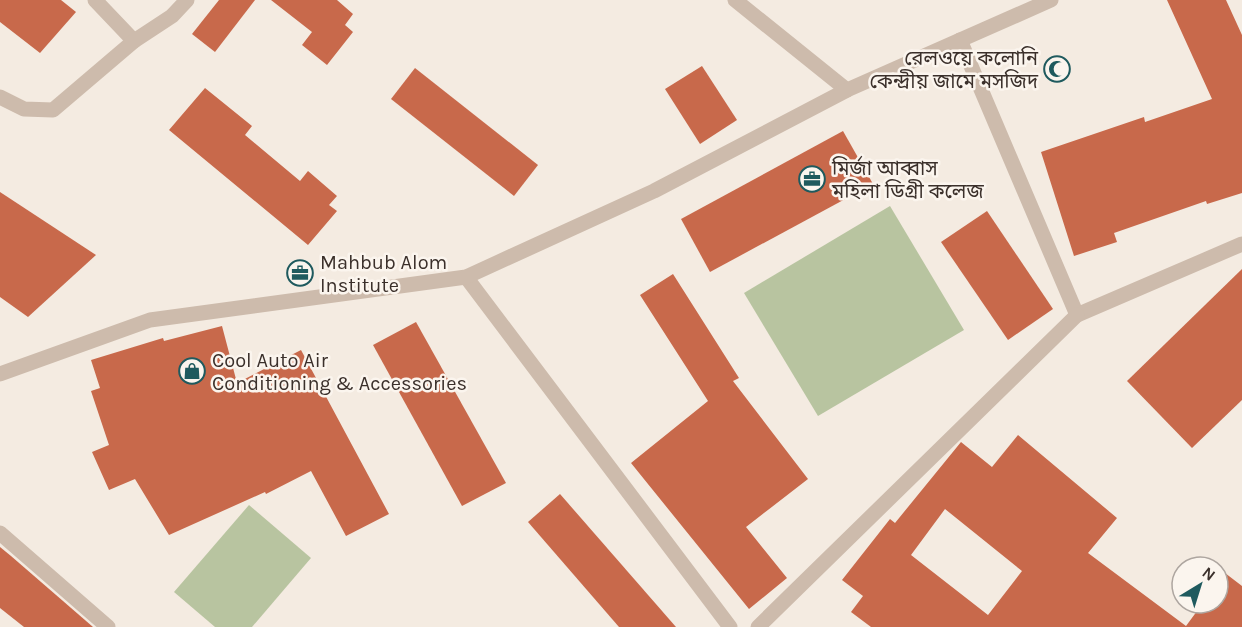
<svg xmlns="http://www.w3.org/2000/svg" width="1242" height="627" viewBox="0 0 1242 627" font-family="Karla,'Noto Sans Bengali',sans-serif">
	<style>
		.park { fill: #b8c4a0 }
		.building { fill: #c8694b; fill-rule: evenodd }
		.lines { fill: none; stroke-linecap: round; stroke-linejoin: round }
		.minor { stroke: #cdbbac; stroke-width: 15 }
		.labels { text-anchor: middle; stroke-width: 5; stroke-linejoin: round; paint-order: stroke }
		.poi-label { font-size: 20px; fill: #3b302b; stroke: #fbf5ee; text-anchor: start }
	</style>
	<rect width="100%" height="100%" fill="#f4ebe1"/>
	<g class="park">
		<path d="M890,206L964,330L818,416L744,293Z"/>
		<path d="M249,505L311,558L252,627H215L174,592Z"/>
	</g>
	<g class="building">
		<path d="M0,0H61L76,12L40,53L0,22Z"/>
		<path d="M219,0H255L215,52L192,34Z"/>
		<path d="M271,0H337L353,14L345,25L353,32L327,65L302,45L312,32Z"/>
		<path d="M1167,0H1226L1242,35V193L1207,204L1206,201L1114,233L1117,242L1074,256L1041,152L1144,117L1145,122L1212,99Z"/>
		<path d="M702,66L737,120L700,144L665,89Z"/>
		<path d="M415,68L538,165L514,196L391,99Z"/>
		<path d="M205,88L252,126L245,135L300,181L308,171L337,196L329,205L337,211L308,245L169,130Z"/>
		<path d="M843,131L873,184L710,272L681,219Z"/>
		<path d="M0,192L96,255L28,317L0,297Z"/>
		<path d="M987,211L1053,309L1008,340L941,242Z"/>
		<path d="M1242,269V400L1192,448L1127,381Z"/>
		<path d="M673,274L739,378L733,381L808,479L746,527L787,578L749,609L631,463L708,401L640,295Z"/>
		<path d="M416,322L506,483L462,506L373,345Z"/>
		<path d="M222,326L237,383L301,350L389,514L346,536L311,471L266,494L265,492L169,535L135,479L109,490L92,452L109,445L91,391L100,388L91,360L163,338L164,341Z"/>
		<path d="M1018,435L1117,518L1088,553L1186,626L1203,603H1218V583L1225,573L1242,586V627H871L851,612L863,596L842,580L890,519L895,523L961,442L992,467ZM945,509L1022,571L988,615L911,555Z"/>
		<path d="M560,494L676,627H619L528,522Z"/>
		<path d="M0,547L11,556L93,627H24L0,608Z"/>
	</g>
	<g class="lines">
		<g class="minor">
			<path d="M95,0L134,41"/>
			<path d="M735,0L847,90"/>
			<path d="M960,40L1077,315L1242,244"/>
			<path d="M0,97L24,109L53,110L134,41L172,16L187,0"/>
			<path d="M466,277L730,627"/>
			<path d="M0,374L150,320L466,277L654,191L847,90L1051,0"/>
			<path d="M0,533L108,627"/>
			<path d="M758,627L1077,315"/>
		</g>
	</g>
	<defs>
		<g id="mosque-ring" transform="scale(1.35)"><circle r="9.5" fill="#fbf5ee" stroke="#1f5a5e" stroke-width="1.5"/><path d="M3.5-4.9A6 6 0 1 0 3.5 4.9A5 5 0 1 1 3.5-4.9Z" fill="#1f5a5e"/></g>
		<g id="office-ring" transform="scale(1.35)"><circle r="9.5" fill="#fbf5ee" stroke="#1f5a5e" stroke-width="1.5"/><path d="M-6-3h4V-5.5h4V-3h4V5H-6ZM-1-4.5V-3h2v-1.5ZM-6 0V1H6V0Z" fill="#1f5a5e"/></g>
		<g id="shop-ring" transform="scale(1.35)"><circle r="9.5" fill="#fbf5ee" stroke="#1f5a5e" stroke-width="1.5"/><path d="M-5-2.5h2.3a2.7 3.5 0 0 1 5.4 0H5L5.5 6h-11ZM-1.5-2.5h3a1.5 2.3 0 0 0-3 0Z" fill="#1f5a5e"/></g>
	</defs>
	<g fill-rule="evenodd">
		<use href="#mosque-ring" x="1057" y="69"/>
		<use href="#office-ring" x="812" y="179"/>
		<use href="#office-ring" x="300" y="273"/>
		<use href="#shop-ring" x="192" y="371"/>
	</g>
	<g class="labels">
		<g class="poi-label">
			<text x="1038" y="65" text-anchor="end">রেলওয়ে কলোনি<tspan x="1038" dy="23">কেন্দ্রীয় জামে মসজিদ</tspan></text>
			<text x="832" y="175">মির্জা আব্বাস<tspan x="832" dy="23">মহিলা ডিগ্রী কলেজ</tspan></text>
			<text x="320" y="269">Mahbub Alom<tspan x="320" dy="23">Institute</tspan></text>
			<text x="212" y="367">Cool Auto Air<tspan x="212" dy="23">Conditioning &amp; Accessories</tspan></text>
		</g>
	</g>
	<g transform="translate(1200 585) rotate(38)"><circle r="28" fill="#fbf5ee" stroke="#aea6a0" stroke-width="1.5"/>
	<path d="M0-4.5L10 22L0 15L-10 22Z" fill="#1f5a5e"/>
	<text y="-9" font-size="16" font-weight="bold" text-anchor="middle" fill="#3b302b">N</text>
	</g>
</svg>
